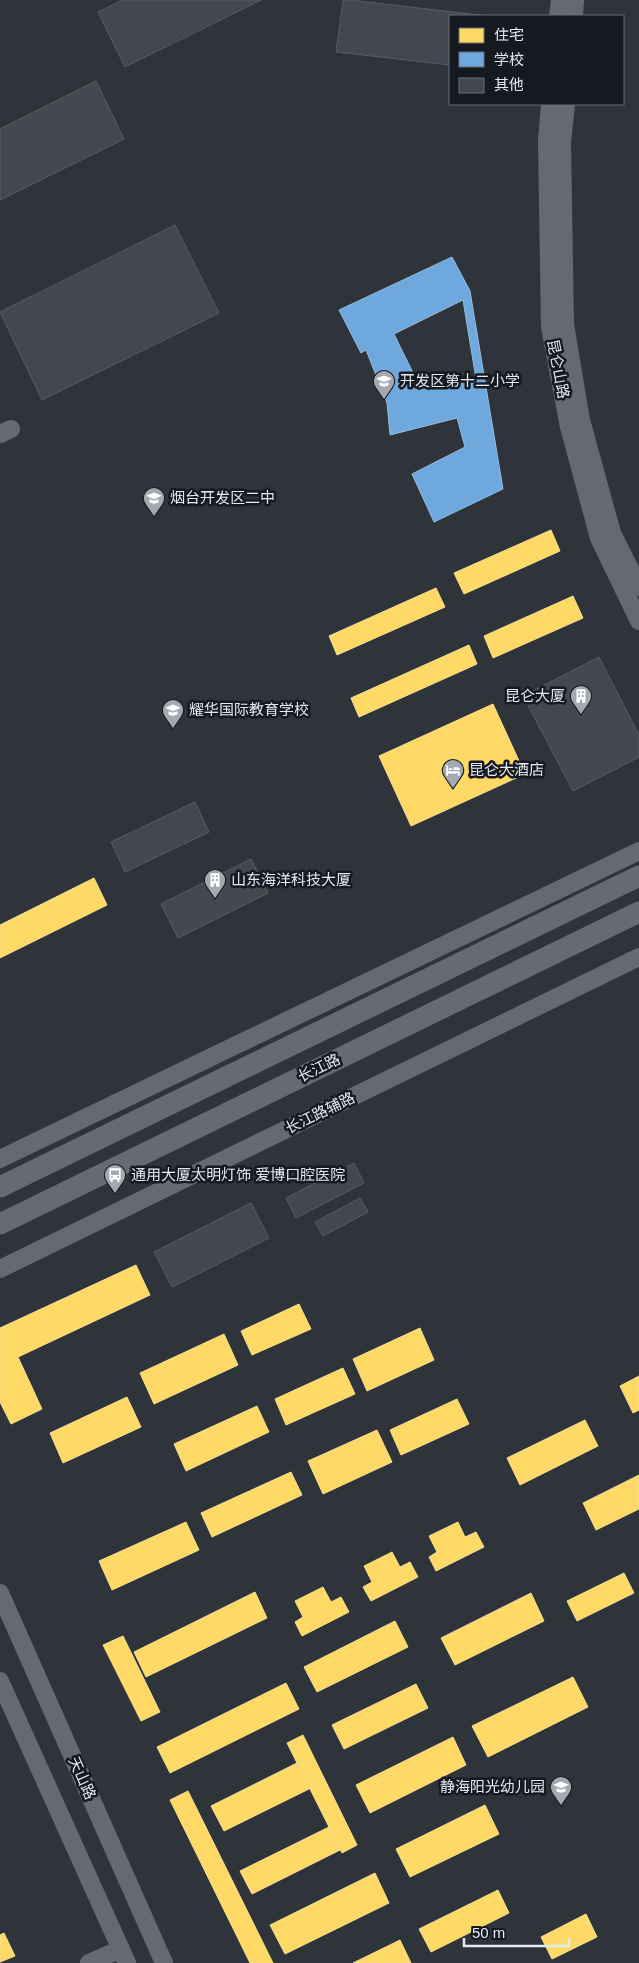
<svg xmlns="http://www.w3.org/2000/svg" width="639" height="1963" viewBox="0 0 639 1963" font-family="Arial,'Noto Sans SC',sans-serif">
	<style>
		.homes { fill: #ffd966; stroke: #f7de90 }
		.schools { fill: #6fa8dc; stroke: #92bce2; fill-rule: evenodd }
		.building { fill: #44484e; stroke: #595c62 }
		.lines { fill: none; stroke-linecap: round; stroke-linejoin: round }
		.minor { stroke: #656a71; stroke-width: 18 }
		.major { stroke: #666a73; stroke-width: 21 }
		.labels { text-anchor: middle; stroke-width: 5; stroke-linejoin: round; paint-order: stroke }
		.street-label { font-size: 15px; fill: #e3e9f1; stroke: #161a20 }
		.poi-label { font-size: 15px; fill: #e3e9f1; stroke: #161a20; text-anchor: start }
	</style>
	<rect width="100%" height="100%" fill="#2f333a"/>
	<g class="homes">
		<path d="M551,530L560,551L464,594L454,573Z"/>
		<path d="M436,588L445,607L337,655L329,636Z"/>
		<path d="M573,596L583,618L493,658L484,636Z"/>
		<path d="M469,645L477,664L359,717L351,698Z"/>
		<path d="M493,704L525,774L411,826L379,756Z"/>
		<path d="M94,878L107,905L0,958V925Z"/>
		<path d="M136,1265L150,1295L18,1357L42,1409L11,1424L0,1402V1328Z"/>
		<path d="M299,1304L311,1329L252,1355L241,1331Z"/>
		<path d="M420,1328L434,1360L367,1391L353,1359Z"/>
		<path d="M224,1334L238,1365L154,1404L140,1373Z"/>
		<path d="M343,1368L355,1394L286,1425L275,1399Z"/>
		<path d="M639,1376V1410L633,1413L620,1386Z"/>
		<path d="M127,1397L141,1427L63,1463L50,1433Z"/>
		<path d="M457,1399L469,1424L401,1455L390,1430Z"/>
		<path d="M257,1406L269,1432L186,1471L174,1444Z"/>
		<path d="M585,1420L598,1446L520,1485L507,1458Z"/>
		<path d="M377,1430L392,1462L323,1494L308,1461Z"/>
		<path d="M291,1472L302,1495L212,1537L201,1513Z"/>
		<path d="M639,1475V1509L596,1530L583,1503Z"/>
		<path d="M186,1522L199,1550L112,1590L99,1561Z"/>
		<path d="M458,1522L465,1537L476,1532L484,1547L436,1571L429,1557L437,1552L429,1536Z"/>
		<path d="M392,1552L400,1567L410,1562L418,1577L371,1601L363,1587L372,1582L364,1566Z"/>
		<path d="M624,1573L634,1593L577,1621L567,1601Z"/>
		<path d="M323,1587L331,1602L341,1597L349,1612L302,1636L295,1622L303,1617L295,1601Z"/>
		<path d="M255,1592L267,1618L146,1677L134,1652Z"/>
		<path d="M531,1593L544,1621L455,1665L441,1638Z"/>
		<path d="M395,1621L408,1647L317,1692L304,1667Z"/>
		<path d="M123,1636L160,1712L141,1721L103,1645Z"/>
		<path d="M573,1677L588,1707L488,1757L472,1726Z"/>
		<path d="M286,1683L299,1709L170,1773L157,1747Z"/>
		<path d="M416,1684L428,1708L344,1749L332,1725Z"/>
		<path d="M303,1735L357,1845L342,1853L287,1743Z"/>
		<path d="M453,1737L466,1765L370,1813L356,1785Z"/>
		<path d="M301,1761L313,1787L224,1831L211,1806Z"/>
		<path d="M188,1791L273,1963H250L170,1800Z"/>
		<path d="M485,1805L499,1834L410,1877L396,1849Z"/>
		<path d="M329,1827L340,1850L252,1894L240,1871Z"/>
		<path d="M375,1873L389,1903L285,1954L270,1925Z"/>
		<path d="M498,1890L509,1913L431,1952L419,1929Z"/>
		<path d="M586,1914L597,1937L552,1959L541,1937Z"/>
		<path d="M4,1933L15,1956L0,1962V1935Z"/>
		<path d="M400,1940L411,1963H353Z"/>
	</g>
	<path class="schools" d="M452,257L470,291L503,489L434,522L412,474L465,447L457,418L390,435L387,403L366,350L361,353L339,310ZM463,300L476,379L421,389L394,334Z"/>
	<g class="building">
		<path d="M123,0H261L125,67L98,12Z"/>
		<path d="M343,0H350L488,16H450V65L336,52Z"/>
		<path d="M96,81L124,139L0,200V129Z"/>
		<path d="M175,225L219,313L42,400L0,312Z"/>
		<path d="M599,657L639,735V757L573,791L523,696Z"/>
		<path d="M195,802L209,832L125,872L111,842Z"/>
		<path d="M251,859L268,893L178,938L161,904Z"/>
		<path d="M354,1163L364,1183L296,1218L286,1198Z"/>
		<path d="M360,1198L368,1212L323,1236L315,1222Z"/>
		<path d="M251,1203L269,1238L172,1287L154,1252Z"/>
	</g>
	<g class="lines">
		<g class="minor">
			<path d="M558,16L560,0"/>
			<path d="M574,16L575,0"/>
			<path d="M550,104L547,141L550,327L569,427L599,538L639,621"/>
			<path d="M566,104L562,142L565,324L581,420L612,533L639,587"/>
			<path d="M0,434L11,429"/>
			<path d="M0,1159L639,851"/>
			<path d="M0,1269L639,957"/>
			<path d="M0,1593L164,1963"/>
			<path d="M0,1681L127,1963"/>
			<path d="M89,1963L121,1949"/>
		</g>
		<g class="major">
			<path d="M0,1187L639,876"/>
			<path d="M0,1224L639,912"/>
		</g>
	</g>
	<defs>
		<g id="school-pin" transform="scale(1.125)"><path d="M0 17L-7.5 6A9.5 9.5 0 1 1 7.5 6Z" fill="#a4a9b1" stroke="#161a20"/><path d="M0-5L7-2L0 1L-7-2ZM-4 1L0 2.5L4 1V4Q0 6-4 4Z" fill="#fff"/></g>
		<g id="building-pin" transform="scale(1.125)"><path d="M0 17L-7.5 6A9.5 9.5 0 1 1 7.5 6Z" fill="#a4a9b1" stroke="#161a20"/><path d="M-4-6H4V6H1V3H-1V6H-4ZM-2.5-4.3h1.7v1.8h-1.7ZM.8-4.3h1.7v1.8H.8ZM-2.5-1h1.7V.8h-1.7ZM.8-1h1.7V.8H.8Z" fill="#fff"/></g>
		<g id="hotel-pin" transform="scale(1.125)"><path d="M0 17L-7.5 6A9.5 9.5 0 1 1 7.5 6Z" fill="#a4a9b1" stroke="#161a20"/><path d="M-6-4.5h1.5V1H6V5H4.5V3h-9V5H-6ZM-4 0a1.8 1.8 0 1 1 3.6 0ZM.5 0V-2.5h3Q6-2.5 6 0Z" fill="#fff"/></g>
		<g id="bus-pin" transform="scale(1.125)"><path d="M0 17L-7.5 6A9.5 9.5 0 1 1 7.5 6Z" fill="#a4a9b1" stroke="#161a20"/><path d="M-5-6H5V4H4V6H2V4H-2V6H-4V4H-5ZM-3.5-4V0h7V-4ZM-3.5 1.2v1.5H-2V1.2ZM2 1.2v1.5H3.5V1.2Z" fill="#fff"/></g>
	</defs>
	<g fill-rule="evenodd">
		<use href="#school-pin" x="384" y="381"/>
		<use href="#school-pin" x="154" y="498"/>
		<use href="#building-pin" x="581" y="696"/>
		<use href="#school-pin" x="173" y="710"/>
		<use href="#hotel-pin" x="453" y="770"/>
		<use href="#building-pin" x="215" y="880"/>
		<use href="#bus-pin" x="115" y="1175"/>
		<use href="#school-pin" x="561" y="1787"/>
	</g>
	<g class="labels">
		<g class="street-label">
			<text transform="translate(558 369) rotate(79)" y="5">昆仑山路</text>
			<text transform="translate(319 1068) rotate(-26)" y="5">长江路</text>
			<text transform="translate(320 1113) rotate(-26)" y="5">长江路辅路</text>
			<text transform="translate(82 1778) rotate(66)" y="5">天山路</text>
		</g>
		<g class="poi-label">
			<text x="400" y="386">开发区第十二小学</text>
			<text x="170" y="503">烟台开发区二中</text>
			<text x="565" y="701" text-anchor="end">昆仑大厦</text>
			<text x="189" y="715">耀华国际教育学校</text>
			<text x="469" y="775">昆仑大酒店</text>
			<text x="231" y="885">山东海洋科技大厦</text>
			<text x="131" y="1180">通用大厦太明灯饰 爱博口腔医院</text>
			<text x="545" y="1792" text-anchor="end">静海阳光幼儿园</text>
		</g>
	</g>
	<rect x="449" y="15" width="175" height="90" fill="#161a20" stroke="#686d74"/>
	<rect x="459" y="28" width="25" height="15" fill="#ffd966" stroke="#686d74"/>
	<text x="494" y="40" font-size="15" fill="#e3e9f1">住宅</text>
	<rect x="459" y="52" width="25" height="15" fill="#6fa8dc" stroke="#686d74"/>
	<text x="494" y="65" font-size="15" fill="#e3e9f1">学校</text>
	<rect x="459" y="78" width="25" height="15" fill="#44484e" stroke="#686d74"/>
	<text x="494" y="90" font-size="15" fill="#e3e9f1">其他</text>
	<path d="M464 1938v8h105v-8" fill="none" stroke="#e3e9f1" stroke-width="2.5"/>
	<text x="472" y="1938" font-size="15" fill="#e3e9f1" stroke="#161a20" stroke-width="4" paint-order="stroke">50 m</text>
</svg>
